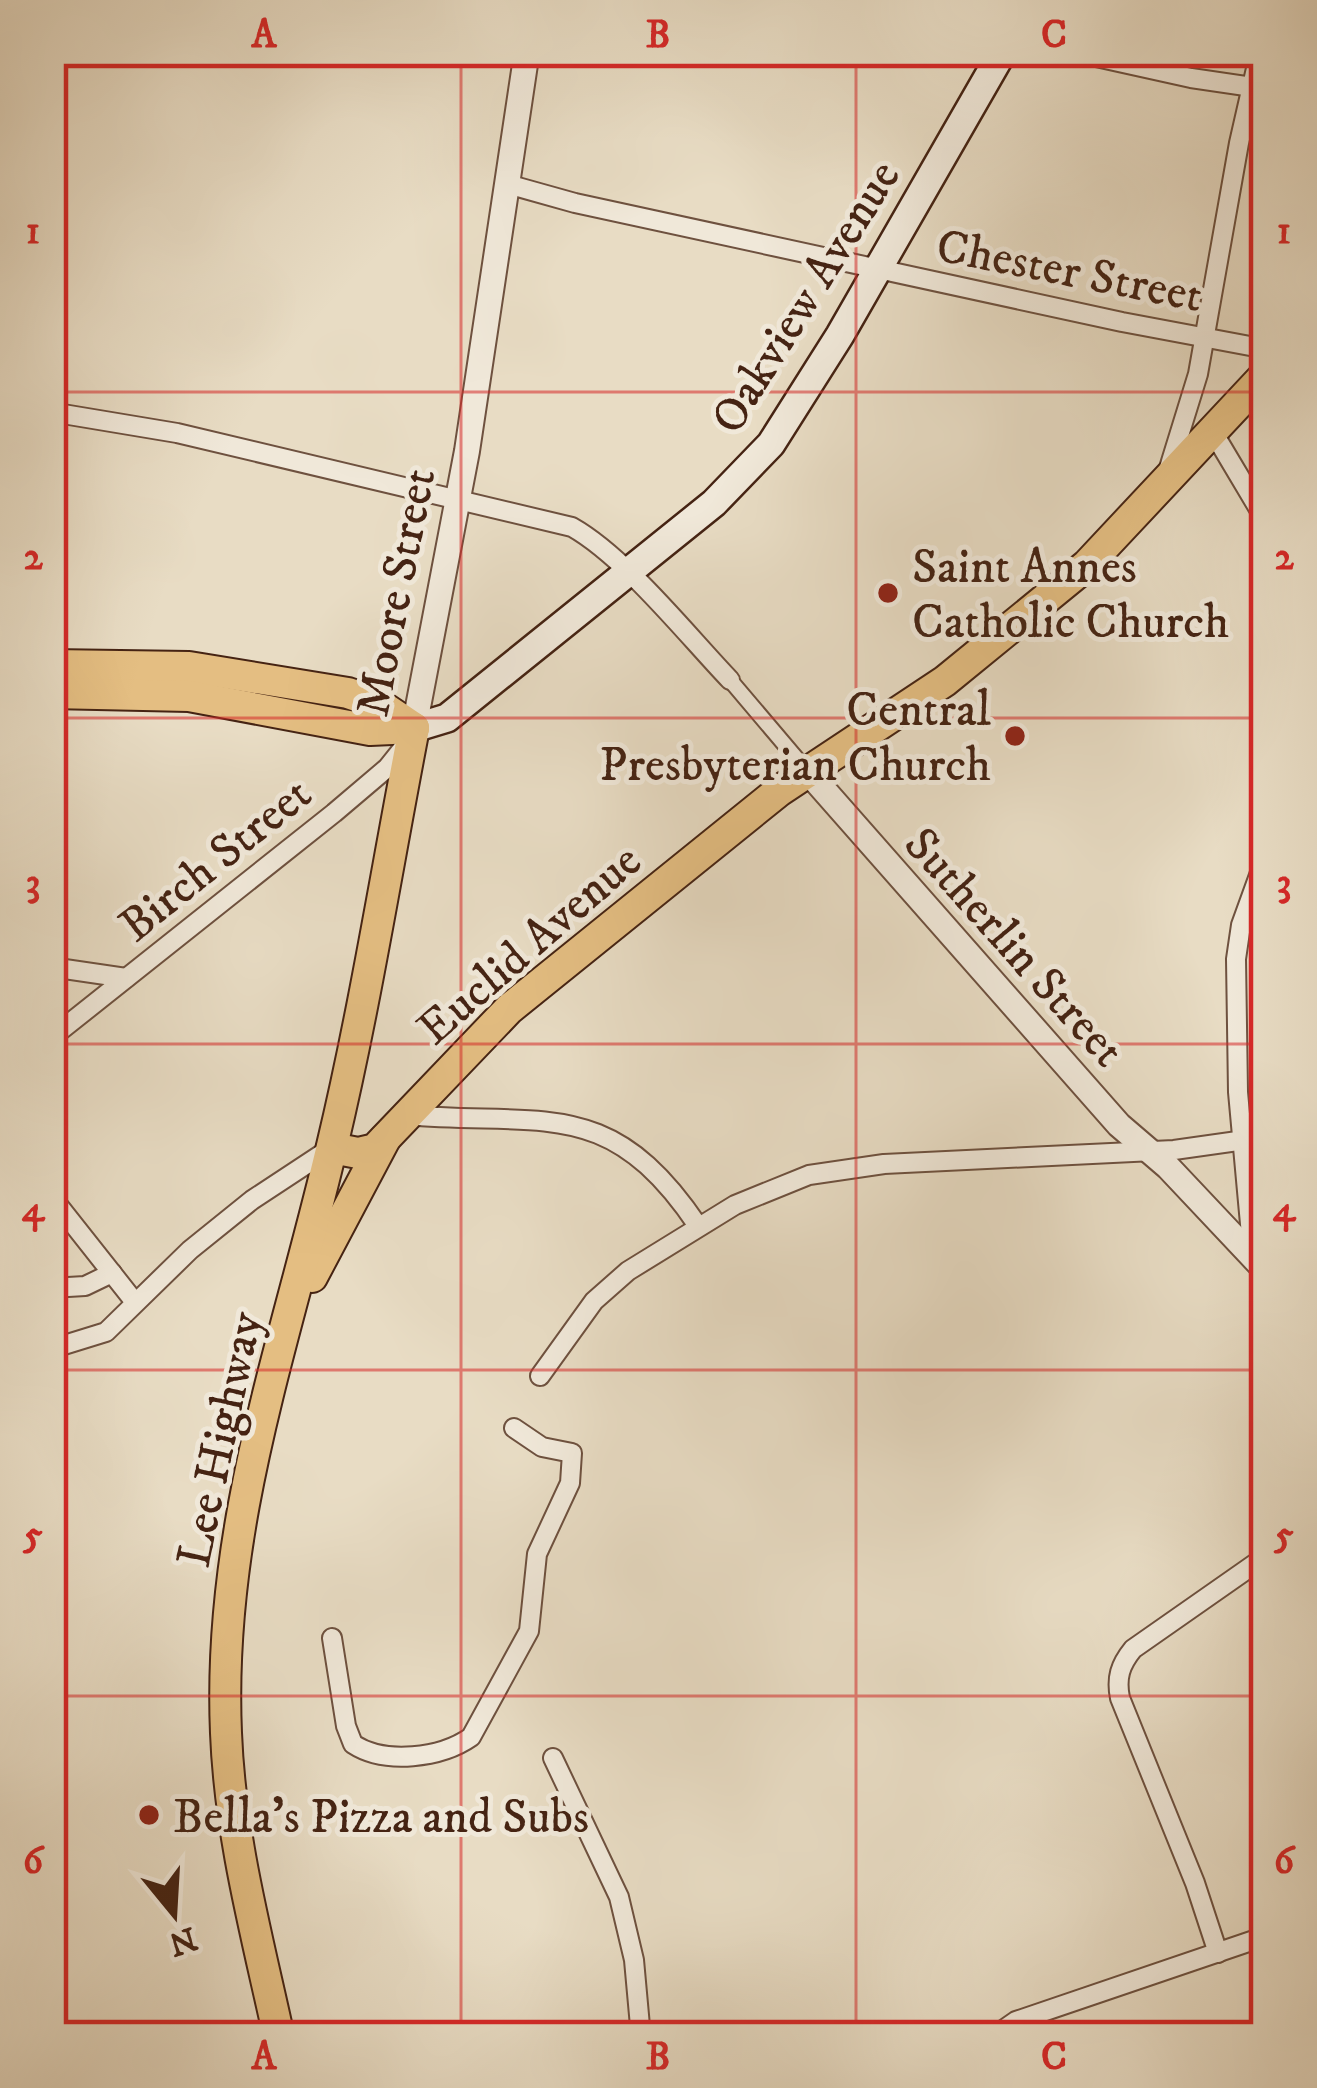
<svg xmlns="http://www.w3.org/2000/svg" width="1317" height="2088" viewBox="0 0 1317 2088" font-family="'IM FELL DW Pica',serif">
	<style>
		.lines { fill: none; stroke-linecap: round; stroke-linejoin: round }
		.pedestrian-casing { stroke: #6e513f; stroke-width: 18 }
		.minor-casing { stroke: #6e513f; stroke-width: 22 }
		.tertiary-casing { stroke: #6e513f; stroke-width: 28 }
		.secondary-casing { stroke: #452313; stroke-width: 32 }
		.primary-casing { stroke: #452313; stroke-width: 34 }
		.pedestrian { stroke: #f0e8d9; stroke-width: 14 }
		.minor { stroke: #f0e8d9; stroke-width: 18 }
		.tertiary { stroke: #f0e8d9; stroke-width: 24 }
		.secondary { stroke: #f0e8d9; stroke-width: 27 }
		.primary { stroke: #e4be82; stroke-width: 30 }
		.grid { fill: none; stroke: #d62828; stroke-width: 3; stroke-opacity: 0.55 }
		.poi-dot { fill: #8f2418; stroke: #f0e8d9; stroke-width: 4.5 }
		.labels { text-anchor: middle; stroke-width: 10; stroke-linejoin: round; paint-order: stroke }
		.street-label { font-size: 48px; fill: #452313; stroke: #f0e8d9 }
		.poi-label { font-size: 48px; fill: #452313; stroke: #f0e8d9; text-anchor: start }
		.neatline { fill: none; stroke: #d62828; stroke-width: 4.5 }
		.grid-label { font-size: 39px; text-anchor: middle; font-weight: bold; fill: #d62828 }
	</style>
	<rect width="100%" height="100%" fill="#e8dcc4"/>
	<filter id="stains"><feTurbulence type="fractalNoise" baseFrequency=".00167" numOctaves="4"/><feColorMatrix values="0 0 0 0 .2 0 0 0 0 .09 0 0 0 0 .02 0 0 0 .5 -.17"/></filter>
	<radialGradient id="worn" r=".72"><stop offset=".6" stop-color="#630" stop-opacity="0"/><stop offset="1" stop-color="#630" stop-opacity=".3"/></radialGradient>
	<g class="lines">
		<g class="pedestrian-casing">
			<path id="pedestrian" d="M730,680L808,772"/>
		</g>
		<g class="minor-casing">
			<g id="minor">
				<path d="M1069,51L1191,78L1266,89"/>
				<path d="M507,184L575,203L1122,322L1266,349"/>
				<path d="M51,412L177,433L572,527C625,557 687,635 730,680"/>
				<path d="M1213,432L1266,521"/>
				<path d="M1169,468L1198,374L1239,143L1260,51"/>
				<path d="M51,967L126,978"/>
				<path d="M51,1038L334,813L387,768L407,743"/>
				<path d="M406,1115C544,1127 609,1094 698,1226"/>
				<path d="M51,1196L134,1301"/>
				<path d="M1253,1257L1238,1092L1236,959L1241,925L1266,856"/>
				<path d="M51,1288L85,1286L112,1273"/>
				<path d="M51,1349L106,1332L190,1250L252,1200L331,1148"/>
				<path d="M540,1376L594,1301L628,1271L735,1205L809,1175L884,1164L1174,1150L1266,1137"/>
				<path d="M332,1638L346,1726L353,1744C385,1765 441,1758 471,1737L529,1631L537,1554L570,1483L572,1453L542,1447L514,1428"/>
				<path d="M553,1758L619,1897L634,1960L641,2037"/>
				<path d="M1218,1953L1195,1883L1120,1698C1116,1678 1120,1665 1133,1649L1266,1556"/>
				<path d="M993,2037L1016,2021L1266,1936"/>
			</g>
		</g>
		<g class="tertiary-casing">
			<g id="tertiary">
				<path d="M414,728L467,451L527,51"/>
				<path d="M808,772L1119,1125L1168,1167L1266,1271"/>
			</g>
		</g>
		<g class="secondary-casing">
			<path id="secondary" d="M414,728L447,718L714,503L771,444L840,335L1003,51"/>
		</g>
		<g class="primary-casing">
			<g id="primary">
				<path d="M51,665L189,667L348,693L377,703L414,728"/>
				<path d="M51,693L189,696L370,730L414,728"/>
				<path d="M332,1148L358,1153L375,1149L509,1009L779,791L945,681L1087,565L1266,374"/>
				<path d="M312,1277L385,1139"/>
				<path d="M279,2037C257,1936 230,1837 226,1733C217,1525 285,1346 332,1146C365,1008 387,867 414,728"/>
			</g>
		</g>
		<use href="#pedestrian" class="pedestrian"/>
		<use href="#minor" class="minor"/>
		<use href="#tertiary" class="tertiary"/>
		<use href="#secondary" class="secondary"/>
		<use href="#primary" class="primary"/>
	</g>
	<path class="grid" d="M461,51V2037M856,51V2037M51,392H1266M51,718H1266M51,1044H1266M51,1370H1266M51,1696H1266"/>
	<g class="poi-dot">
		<circle cx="888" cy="593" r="12"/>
		<circle cx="1015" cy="736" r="12"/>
		<circle cx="149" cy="1815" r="12"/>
	</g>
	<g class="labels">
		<g class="street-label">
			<text transform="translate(1070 269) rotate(11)" y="17">Chester Street</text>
			<text transform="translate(804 296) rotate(-58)" y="17">Oakview Avenue</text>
			<text transform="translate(394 592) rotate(-79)" y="17">Moore Street</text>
			<text transform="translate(214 858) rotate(-39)" y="17">Birch Street</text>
			<text transform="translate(528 943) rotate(-41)" y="17">Euclid Avenue</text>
			<text transform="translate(1016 946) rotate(48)" y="17">Sutherlin Street</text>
			<text transform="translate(218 1439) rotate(-78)" y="17">Lee Highway</text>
		</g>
		<g class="poi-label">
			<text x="912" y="582">Saint Annes<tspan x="912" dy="55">Catholic Church</tspan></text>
			<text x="991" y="725" text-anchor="end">Central<tspan x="991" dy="55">Presbyterian Church</tspan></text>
			<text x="173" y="1832">Bella's Pizza and Subs</text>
		</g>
	</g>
	<rect width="1317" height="2088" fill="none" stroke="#e8dcc4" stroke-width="132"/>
	<g transform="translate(174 1914) rotate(162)" stroke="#f0e8d9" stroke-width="9" paint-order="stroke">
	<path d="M0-9L21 45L0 30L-21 45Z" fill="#452313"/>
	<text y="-18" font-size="33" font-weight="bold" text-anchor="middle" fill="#452313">N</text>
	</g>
	<rect x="66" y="66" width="1185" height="1956" class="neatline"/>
	<g class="grid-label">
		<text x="264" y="47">A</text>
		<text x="658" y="47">B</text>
		<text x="1054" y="47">C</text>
		<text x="33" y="243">1</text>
		<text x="1284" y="243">1</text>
		<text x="33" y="569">2</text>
		<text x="1284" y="569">2</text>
		<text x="33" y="895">3</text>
		<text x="1284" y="895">3</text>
		<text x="33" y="1221">4</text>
		<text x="1284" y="1221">4</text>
		<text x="33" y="1547">5</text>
		<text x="1284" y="1547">5</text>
		<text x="33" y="1873">6</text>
		<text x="1284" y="1873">6</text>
		<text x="264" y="2069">A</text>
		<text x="658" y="2069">B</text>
		<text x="1054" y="2069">C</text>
	</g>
	<rect width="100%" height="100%" filter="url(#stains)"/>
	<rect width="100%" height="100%" fill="url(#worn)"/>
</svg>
